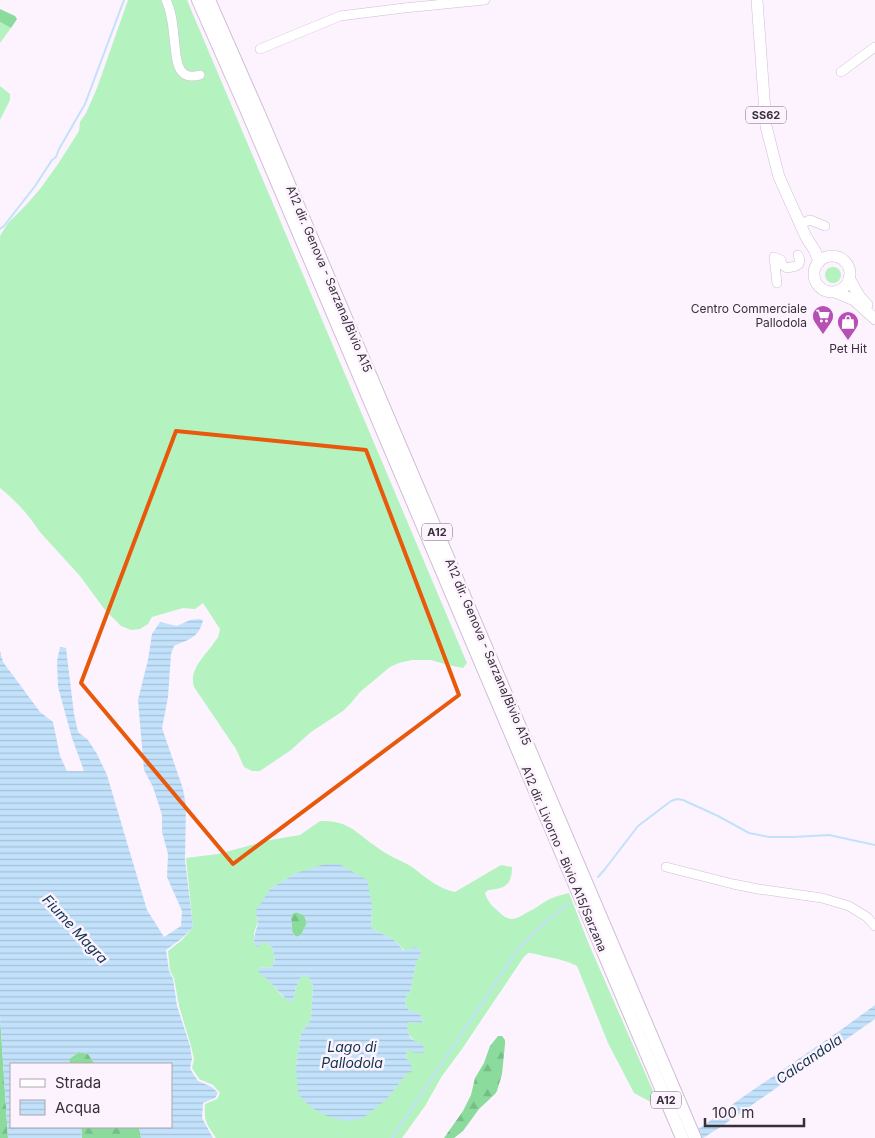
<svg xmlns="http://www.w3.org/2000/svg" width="875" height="1138" viewBox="0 0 875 1138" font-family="Inter,sans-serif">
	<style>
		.grass { fill: #b4f3c0; fill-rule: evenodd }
		.forest { fill: url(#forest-firs) }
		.water { fill: url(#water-rules); fill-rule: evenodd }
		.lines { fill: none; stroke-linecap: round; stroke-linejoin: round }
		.stream { stroke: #c2e1fa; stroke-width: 2 }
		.minor-casing { stroke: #d1bcd7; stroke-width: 10 }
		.major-casing { stroke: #d1bcd7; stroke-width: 12 }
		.highway-casing { stroke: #d1bcd7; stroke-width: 14 }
		.minor { stroke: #fff; stroke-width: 9 }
		.major { stroke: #fff; stroke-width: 11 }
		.highway { stroke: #fff; stroke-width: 12 }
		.marked { fill: none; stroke: #e8590c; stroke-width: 4; stroke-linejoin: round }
		.labels { text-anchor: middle; stroke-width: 5; stroke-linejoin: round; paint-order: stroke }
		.shield { fill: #fcf3fe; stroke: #726a74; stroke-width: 1 }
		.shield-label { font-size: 11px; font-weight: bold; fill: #372f39 }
		.street-label { font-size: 12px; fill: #372f39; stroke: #fcf3fe }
		.poi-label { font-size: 12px; fill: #372f39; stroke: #fcf3fe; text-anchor: end }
		.water-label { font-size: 14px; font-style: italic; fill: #0f334b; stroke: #fcf3fe }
	</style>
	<defs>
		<pattern id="forest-firs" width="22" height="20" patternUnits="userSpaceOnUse" patternTransform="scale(1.25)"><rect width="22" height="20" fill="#8adb9c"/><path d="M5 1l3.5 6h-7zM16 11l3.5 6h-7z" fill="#78bc87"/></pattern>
		<pattern id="water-rules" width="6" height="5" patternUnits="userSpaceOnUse" patternTransform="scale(1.25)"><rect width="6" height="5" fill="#c2e1fa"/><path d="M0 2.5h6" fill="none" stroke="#a7c1d7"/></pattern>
	</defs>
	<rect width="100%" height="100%" fill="#fcf3fe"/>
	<g class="grass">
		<path d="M128,0H187L467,663L463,668L448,665L431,660H412L399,663L390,667L360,692L351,703L343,711L311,732L291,750L260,771H252L244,767L236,749L194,687C188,669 207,654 216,640C219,637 219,633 220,629L203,603L195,609L183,608L152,617L148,624L140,629L131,630L121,626L105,610L80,576L39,531C29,515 15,500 0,488V236L8,223L27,204L40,189L58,164L79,131L80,122L86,113L97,88Z"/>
		<path d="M0,22L11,28L0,43Z"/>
		<path d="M0,86L10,94V100L0,120Z"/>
		<circle cx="833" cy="275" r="8"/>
		<path d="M320,821C349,820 356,833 378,848C388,856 401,860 412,867C425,877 439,889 455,892L501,865L512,867C512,885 505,889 488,890L485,893C488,902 492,906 499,912C509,922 515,920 526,913C532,910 537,907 543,903C550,898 560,895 569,893L588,942L660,1107L634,1093L608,1043L577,966C567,961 559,959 548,957C541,956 536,953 528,953L523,958L462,1049L442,1076L425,1106L402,1138H216C206,1123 204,1122 205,1104L217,1099L220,1093L213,1085L199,1079L192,1068L194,1059L191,1046L179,1006L174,978L170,971L168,951L182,940L193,927L186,858L218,854L270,840L300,835ZM296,873L372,905L371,928L394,940L405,951L419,948L421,953L416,963L410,992L406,996L405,1004L409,1011C416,1011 419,1013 423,1018L422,1023L408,1022C406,1032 408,1034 415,1041L407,1048L406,1059L410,1068L387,1099L296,1067L301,1034L311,1019L313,987L312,982L307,976L302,975L296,987L293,1000L283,997L266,977L259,973V968L272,967L275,959L272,947L265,942H254V933L258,921L256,912L270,889Z"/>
	</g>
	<g class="forest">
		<path d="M0,9L15,16L17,19L11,28L0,22Z"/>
		<path d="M296,912L304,915L307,923L301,935L297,937L294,935L292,931L291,918L292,914Z"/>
		<path d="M0,1015V1016L8,1138H0Z"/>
		<path d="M498,1036H502L505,1040V1044L502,1074L497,1091L495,1094L479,1109L463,1131L454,1138H444L463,1111L471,1095L475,1078L484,1063L490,1046Z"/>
		<path d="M79,1052L88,1054L95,1064H70L69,1059Z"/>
		<path d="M81,1127H139L141,1138H82Z"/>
	</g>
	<g class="water">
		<path d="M199,619L203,620C199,638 189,639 174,646L171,654L168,697L162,728L183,789L186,806L185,860L193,927L181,939L166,950L169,971L173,979L177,1006L190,1046L192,1059L190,1068L192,1072L198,1081L212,1087L218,1093L215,1098L203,1103L202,1118L213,1138H141L139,1127H171V1064H95L88,1054L79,1052L69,1059L70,1064H11V1127H81L82,1138H8L0,1015V651L3,662L40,712L53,722L60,756L67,771H84L72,738L58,687L57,661L60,647L66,648L74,714L78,732L88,740L97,754L107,775L147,910L164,937L181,926L182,911L167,877L168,854L162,832V815L153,787L144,770L138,700L148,660L152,634L160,622L177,626L190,620Z"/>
		<path d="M325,864H339L367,880L372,905L371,928L394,940L404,951L414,947L419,948L421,953L416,963L410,992L406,996L405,1004L409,1011C416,1011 419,1013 423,1018L422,1023L408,1022C406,1033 410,1041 421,1043L424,1048L423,1053H414L407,1048L406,1059L412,1063L410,1068L412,1072L407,1073L387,1099L363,1118L347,1121L329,1117L312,1108L298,1094L296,1067L301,1034L311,1019L313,987L312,982L307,976L302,975L296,987L293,1000L290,1002C278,993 271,980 259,973V968L272,967L275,959L272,947L265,942L261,943L259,947L255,946C252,936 258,929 258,920C258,917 256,915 255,912L270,889L296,873ZM296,912L304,915L307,923L301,935L297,937L294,935L292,931L291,918L292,914Z"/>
		<path d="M875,1005V1019L719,1128L703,1138H680L700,1128L740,1099L845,1027Z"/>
	</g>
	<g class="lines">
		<g class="stream">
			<path d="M0,229L4,226L35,186L52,160L56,157L59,149L85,104L124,0"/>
			<path d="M598,877L605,869L638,826L671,801L677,799L683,800L718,816L749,833L769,837H793L829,835L875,845"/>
			<path d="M392,1138L518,949L539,928L568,904"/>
		</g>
		<g class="minor-casing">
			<g id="minor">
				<path d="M166,0C173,14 173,31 175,46C176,54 176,62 180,69C184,77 193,77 200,75"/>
				<path d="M260,49L340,16L404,8L485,0"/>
				<path d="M841,72L875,47"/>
				<path d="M800,224L810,220L825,226"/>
				<path d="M777,283L774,257L781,260L782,265L787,268L796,266L799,264L800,260L798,255"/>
				<path d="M666,867L733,884L758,889L822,898L849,906L867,917L875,926"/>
			</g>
		</g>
		<g class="major-casing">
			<g id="major">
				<path d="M757,0L766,126L779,177L806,237L815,251L819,262"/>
				<circle cx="832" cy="274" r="18"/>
				<path d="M849,278L859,296L867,305"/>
				<path d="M835,292L854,300L875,319"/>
			</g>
		</g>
		<g class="highway-casing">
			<g id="highway">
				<path d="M198,0L246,109L682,1138"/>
				<path d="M209,0L260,116L695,1138"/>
			</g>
		</g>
		<use href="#minor" class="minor"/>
		<use href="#major" class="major"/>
		<use href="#highway" class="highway"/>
	</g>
	<path class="marked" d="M176,431L366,450L459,695L233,864L81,683Z"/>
	<defs>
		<g id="supermarket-pin" transform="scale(1.125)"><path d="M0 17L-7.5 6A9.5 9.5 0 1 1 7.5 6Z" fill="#b650b5" stroke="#fcf3fe"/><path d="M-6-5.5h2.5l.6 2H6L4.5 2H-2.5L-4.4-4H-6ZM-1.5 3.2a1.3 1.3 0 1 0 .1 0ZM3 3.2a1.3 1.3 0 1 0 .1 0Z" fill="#fff"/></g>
		<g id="shop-pin" transform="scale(1.125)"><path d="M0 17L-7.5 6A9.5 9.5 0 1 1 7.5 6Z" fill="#b650b5" stroke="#fcf3fe"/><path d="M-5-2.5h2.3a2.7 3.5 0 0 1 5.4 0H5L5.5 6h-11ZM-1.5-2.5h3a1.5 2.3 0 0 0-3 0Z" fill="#fff"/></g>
	</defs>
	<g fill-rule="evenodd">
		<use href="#supermarket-pin" x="823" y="316"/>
		<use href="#shop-pin" x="848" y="322"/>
	</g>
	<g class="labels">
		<g class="shield">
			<rect x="746" y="106.5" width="40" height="17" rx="4"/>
			<rect x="422" y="523.5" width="30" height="17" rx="4"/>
			<rect x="651" y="1091.5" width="30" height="17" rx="4"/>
		</g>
		<g class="shield-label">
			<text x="766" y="119">SS62</text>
			<text x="437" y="536">A12</text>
			<text x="666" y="1104">A12</text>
		</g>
		<g class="street-label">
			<text transform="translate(329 279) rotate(67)" y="4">A12 dir. Genova - Sarzana/Bivio A15</text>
			<text transform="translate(488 652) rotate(67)" y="4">A12 dir. Genova - Sarzana/Bivio A15</text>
			<text transform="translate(564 859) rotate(67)" y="4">A12 dir. Livorno - Bivio A15/Sarzana</text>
		</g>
		<g class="poi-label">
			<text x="807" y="313">Centro Commerciale<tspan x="807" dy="14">Pallodola</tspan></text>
			<text x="848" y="353" text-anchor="middle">Pet Hit</text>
		</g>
		<g class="water-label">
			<text transform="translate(75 929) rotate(47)" y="5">Fiume Magra</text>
			<text x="352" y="1052">Lago di<tspan x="352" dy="16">Pallodola</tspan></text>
			<text transform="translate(809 1059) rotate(-34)" y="5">Calcandola</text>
		</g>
	</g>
	<rect x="10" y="1063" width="162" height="65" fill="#fcf3fe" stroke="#ada5af"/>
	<rect x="20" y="1079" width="25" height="8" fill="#ffffff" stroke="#ada5af"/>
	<text x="55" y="1088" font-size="15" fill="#372f39">Strada</text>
	<rect x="20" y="1100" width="25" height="15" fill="url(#water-rules)" stroke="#ada5af"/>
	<text x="55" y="1113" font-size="15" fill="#372f39">Acqua</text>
	<path d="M705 1118v8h99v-8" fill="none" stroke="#372f39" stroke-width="2.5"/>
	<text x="712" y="1118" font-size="15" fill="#372f39" stroke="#fcf3fe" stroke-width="4" paint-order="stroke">100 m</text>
</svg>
